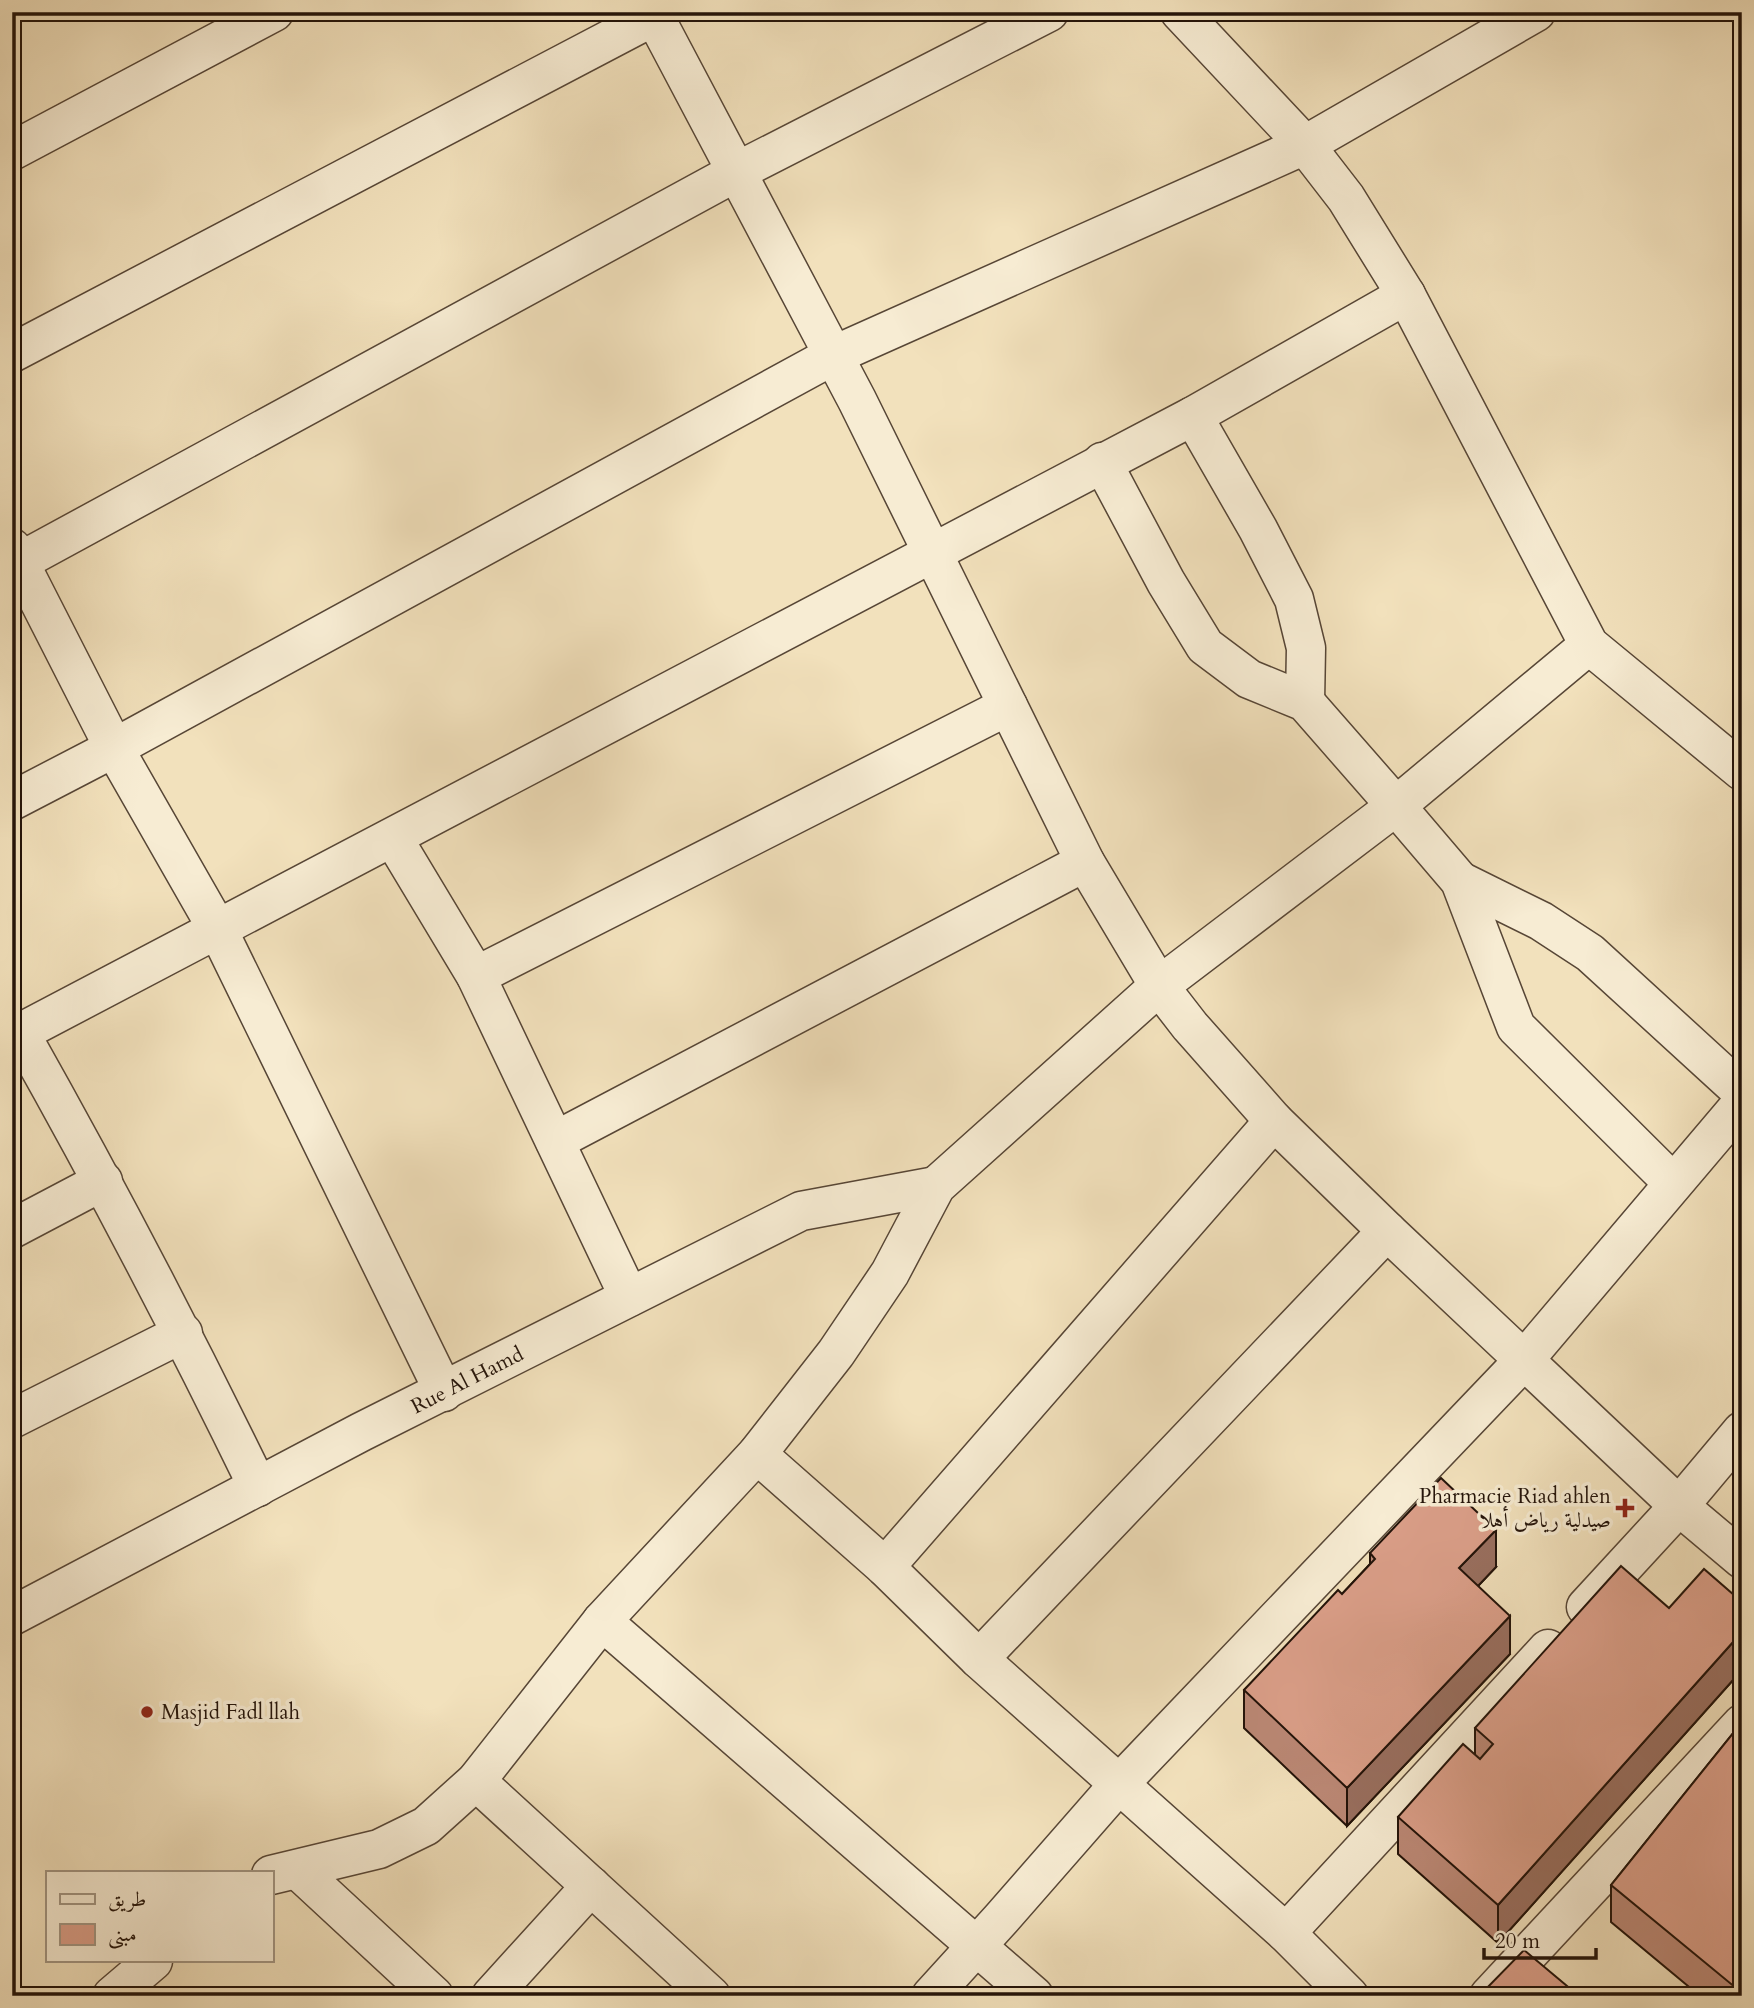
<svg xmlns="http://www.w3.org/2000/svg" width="1754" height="2008" viewBox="0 0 1754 2008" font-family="Cardo,Amiri,serif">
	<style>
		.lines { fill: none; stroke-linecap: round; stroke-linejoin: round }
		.minor-casing { stroke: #574636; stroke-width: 41 }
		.minor { stroke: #f7ecd3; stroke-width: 38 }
		.wall { fill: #bb8875; stroke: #231309; stroke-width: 2 }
		.shaded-wall { fill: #996f5f; stroke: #231309; stroke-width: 2 }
		.building { fill: #da9e88; stroke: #231309; stroke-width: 2 }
		.poi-dot { fill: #8f2418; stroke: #f7ecd3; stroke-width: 2.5 }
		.labels { text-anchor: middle; stroke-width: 7; stroke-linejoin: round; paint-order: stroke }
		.street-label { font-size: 21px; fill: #231309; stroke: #f7ecd3 }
		.poi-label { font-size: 21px; fill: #231309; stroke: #f7ecd3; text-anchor: end }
	</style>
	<rect width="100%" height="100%" fill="#f2e1bc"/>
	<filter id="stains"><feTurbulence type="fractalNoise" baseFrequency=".00286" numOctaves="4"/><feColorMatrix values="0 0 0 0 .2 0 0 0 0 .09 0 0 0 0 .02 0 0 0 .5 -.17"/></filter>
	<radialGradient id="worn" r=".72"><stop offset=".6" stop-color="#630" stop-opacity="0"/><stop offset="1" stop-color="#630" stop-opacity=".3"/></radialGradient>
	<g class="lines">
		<g class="minor-casing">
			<g id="minor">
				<path d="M652,12L857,400L1085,862L1159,986L1190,1026L1274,1121L1387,1231L1679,1506L1742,1559"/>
				<path d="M1180,12L1305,145L1346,198L1406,295L1589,645L1742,771"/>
				<path d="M12,151L274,12"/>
				<path d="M12,353L662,12"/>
				<path d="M1193,416L1258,529L1294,599L1306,648L1305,702"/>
				<path d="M1102,462L1166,582L1205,646L1249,679L1305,702L1396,806L1460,881L1516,1027L1673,1183"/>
				<path d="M12,548L114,748L218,930L444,1392"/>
				<path d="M12,566L738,171L1049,12"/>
				<path d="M12,801L114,748L832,356L1305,145L1536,12"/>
				<path d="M393,838L476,976L629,1297"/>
				<path d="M1460,881L1541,921L1590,953L1742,1092"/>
				<path d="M476,976L1008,706"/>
				<path d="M20,1033C104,1182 183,1333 258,1487"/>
				<path d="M12,1037L1193,416L1406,295"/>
				<path d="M555,1141L1085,862"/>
				<path d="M12,1229L103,1181"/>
				<path d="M12,1419L183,1333"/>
				<path d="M757,1454L885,1567L979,1659L1286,1933L1349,1996"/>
				<path d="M885,1567L1274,1121"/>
				<path d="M1586,1607L1679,1506L1742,1431"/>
				<path d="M12,1616L361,1432L801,1211L936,1186"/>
				<path d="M602,1621L1034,1996"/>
				<path d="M979,1659L1387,1231"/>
				<path d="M476,1781L711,1996"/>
				<path d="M298,1870L434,1996"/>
				<path d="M271,1875L379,1849L426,1826L476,1781L602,1621L757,1454L836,1353L890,1273L936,1186L1159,986L1396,806L1589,645"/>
				<path d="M1286,1933L1548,1649"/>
				<path d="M112,1996L153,1961"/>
				<path d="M491,1996L591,1886"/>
				<path d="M931,1996L1001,1919L1120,1783L1525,1359L1742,1103"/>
				<path d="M1489,1996L1742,1724"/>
			</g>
		</g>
		<use href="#minor" class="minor"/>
	</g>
	<g class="wall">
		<path d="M1370,1553L1496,1567L1478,1586L1510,1654L1347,1826L1244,1728V1690L1342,1594L1370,1564Z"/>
		<path d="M1742,1602V1670L1498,1943L1398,1854V1817L1475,1755V1728L1669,1608Z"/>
		<path d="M1742,1722V1996H1700L1611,1922V1885Z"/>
	</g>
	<g class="shaded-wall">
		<path d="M1496,1530V1567L1459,1606V1568Z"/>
		<path d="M1510,1616V1654L1347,1826V1788Z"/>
		<path d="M1742,1632V1670L1498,1943V1905Z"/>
	</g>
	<g class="building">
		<path d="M1441,1478L1496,1530L1459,1568L1510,1616L1347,1788L1244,1690L1338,1590L1342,1594L1375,1559L1370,1553Z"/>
		<path d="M1621,1566L1669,1608L1704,1569L1742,1602V1632L1498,1905L1398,1817L1463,1744L1480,1759L1493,1744L1475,1728Z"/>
		<path d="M1742,1722V1993L1611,1885Z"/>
		<path d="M1524,1950L1579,1996H1479Z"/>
	</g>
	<g class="poi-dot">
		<path d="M1621.5 1497.5h7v7h7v7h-7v7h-7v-7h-7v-7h7z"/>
		<circle cx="147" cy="1712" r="7"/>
	</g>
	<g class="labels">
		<g class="street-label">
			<text transform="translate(467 1380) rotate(-27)" y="7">Rue Al Hamd</text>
		</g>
		<g class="poi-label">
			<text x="1611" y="1503">Pharmacie Riad ahlen<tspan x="1611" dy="24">صيدلية رياض أهلا</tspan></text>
			<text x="161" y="1719" text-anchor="start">Masjid Fadl llah</text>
		</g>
	</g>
	<rect width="1754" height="2008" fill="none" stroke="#f2e1bc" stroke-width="42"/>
	<rect x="14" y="14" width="1726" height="1980" fill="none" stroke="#231309" stroke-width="3.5"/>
	<rect x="21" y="21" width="1712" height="1966" fill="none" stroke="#231309" stroke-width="2"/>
	<rect x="46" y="1871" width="228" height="91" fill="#f7ecd3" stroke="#a29582" stroke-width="2"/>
	<rect x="60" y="1894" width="35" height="10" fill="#f7ecd3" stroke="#a29582" stroke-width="2"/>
	<text x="108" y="1906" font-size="21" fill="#231309">طريق</text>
	<rect x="60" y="1924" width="35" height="21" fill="#da9e88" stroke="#a29582" stroke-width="2"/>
	<text x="108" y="1941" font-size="21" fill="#231309">مبنى</text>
	<path d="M1484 1948v10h112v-10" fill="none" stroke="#231309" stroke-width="3.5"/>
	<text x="1495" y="1948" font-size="21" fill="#231309" stroke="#f7ecd3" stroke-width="5" paint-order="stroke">20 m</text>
	<rect width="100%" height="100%" filter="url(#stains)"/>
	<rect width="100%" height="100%" fill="url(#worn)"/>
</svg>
